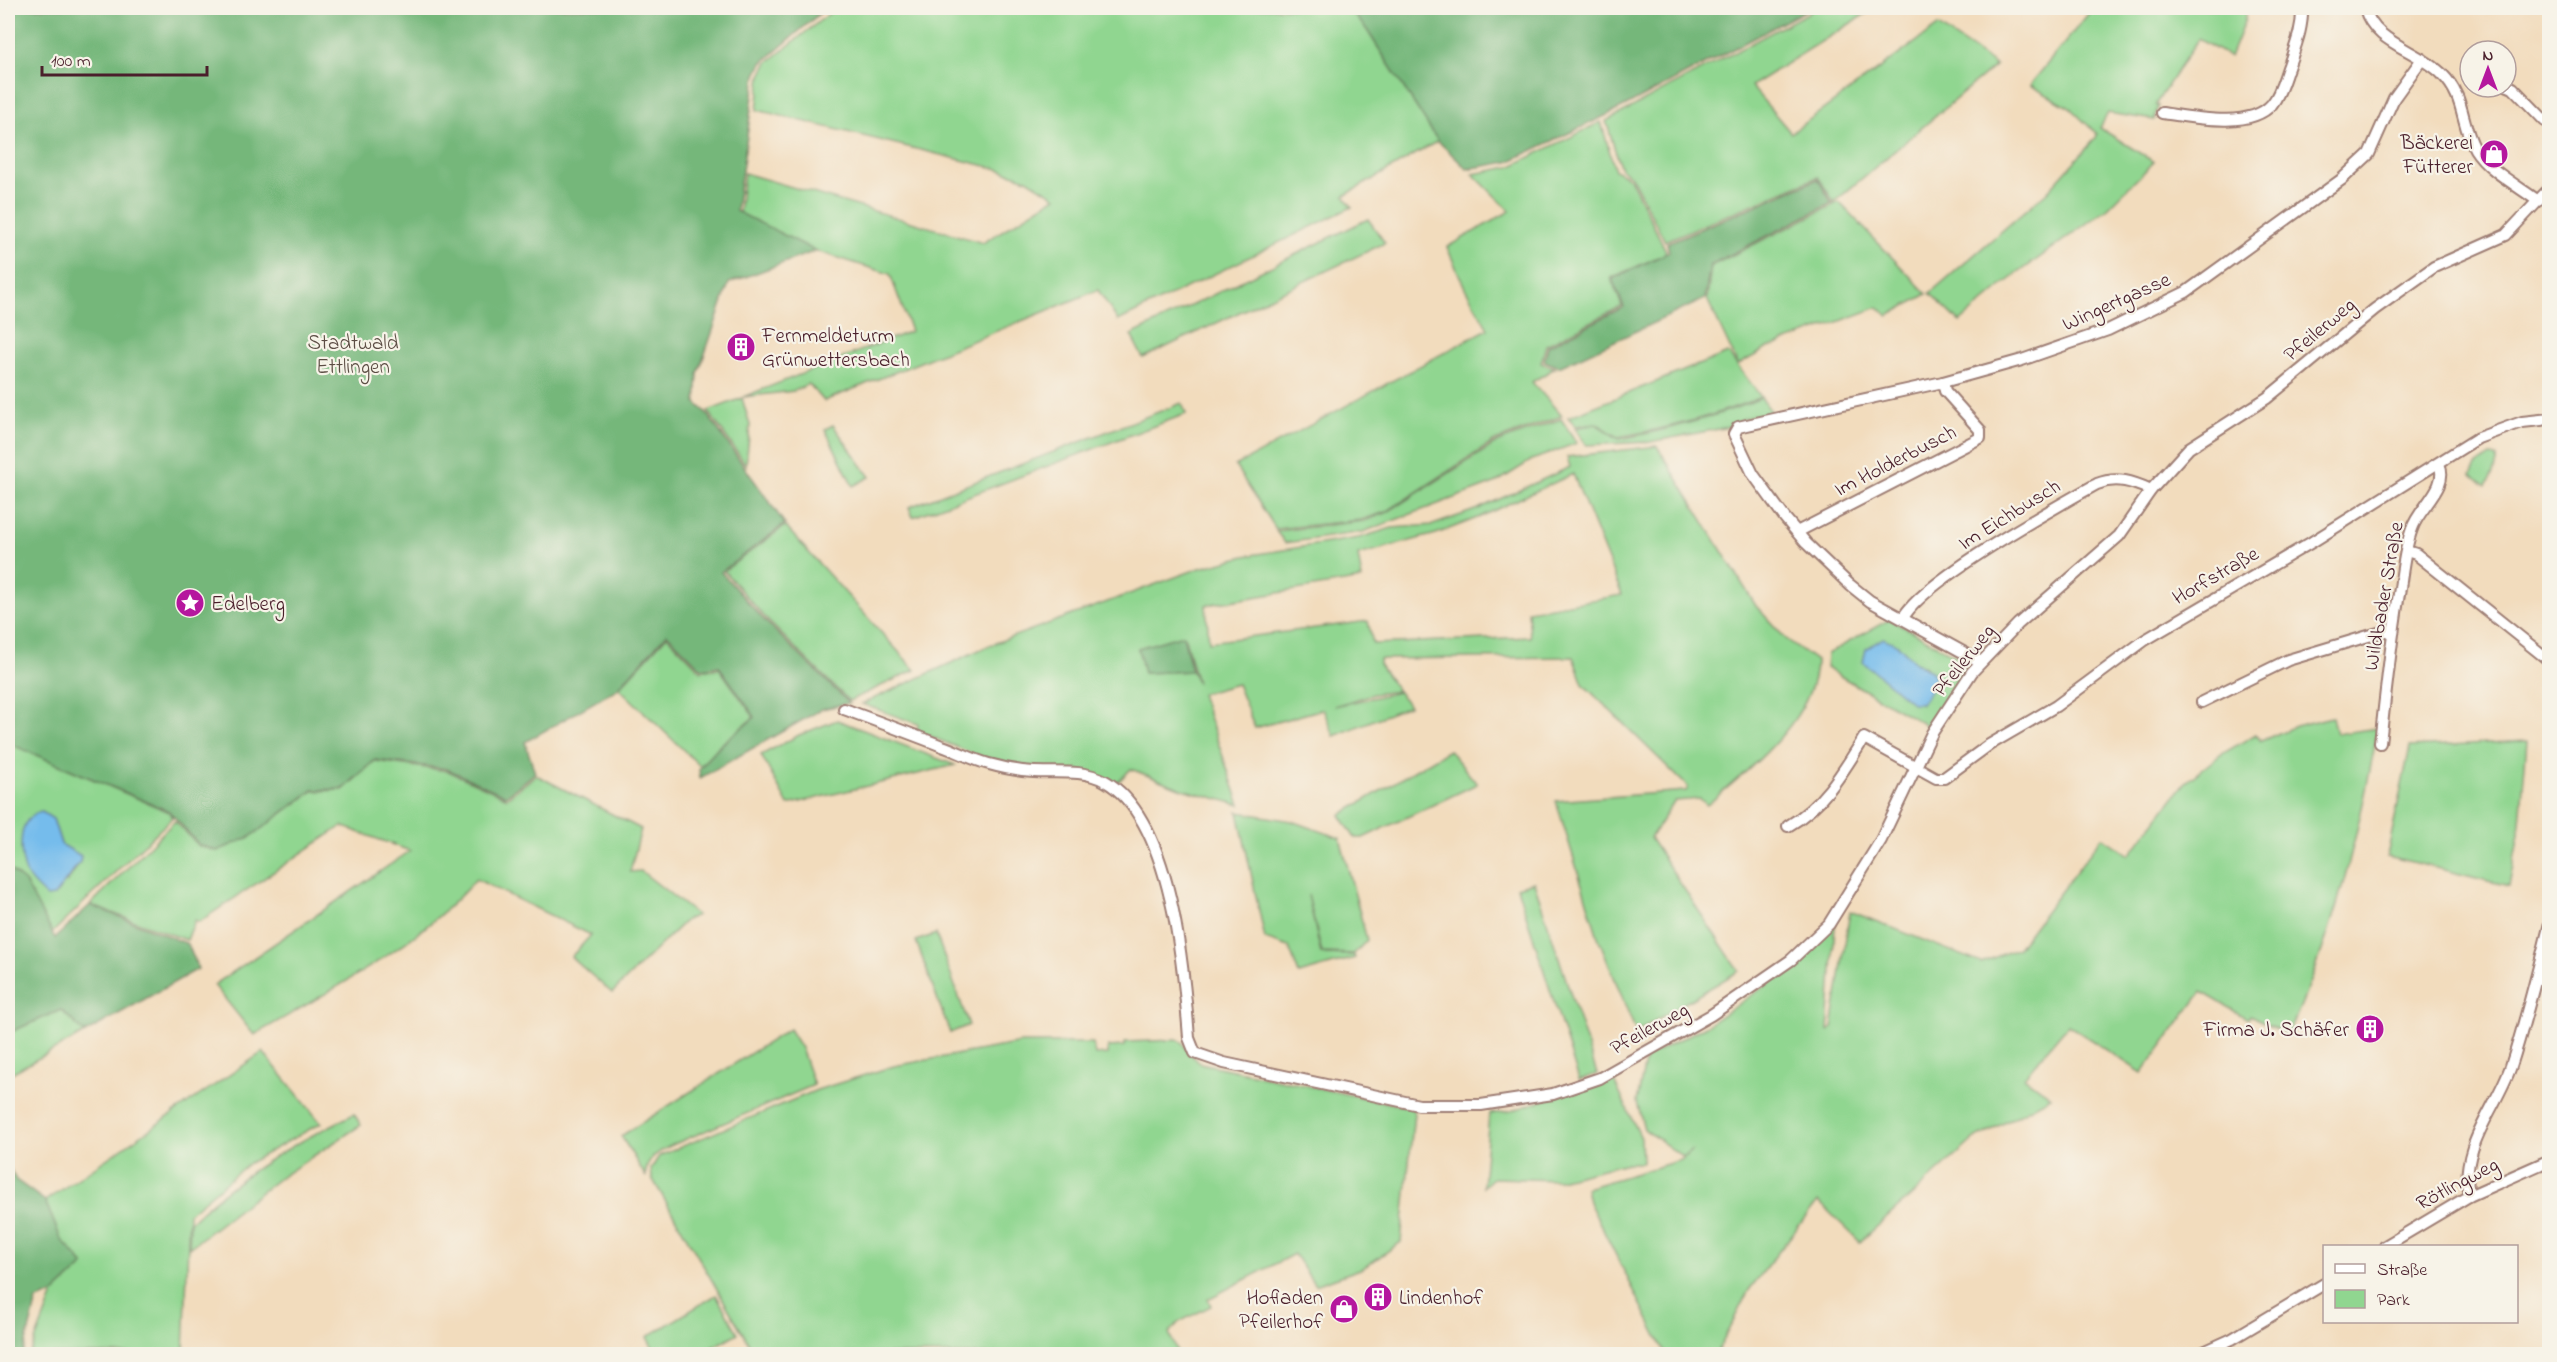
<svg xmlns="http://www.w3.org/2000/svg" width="2557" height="1362" viewBox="0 0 2557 1362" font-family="'Indie Flower',sans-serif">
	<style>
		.green { fill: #90d690; stroke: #6d7a5e; stroke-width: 1.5; fill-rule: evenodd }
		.forest { fill: #74b77a; stroke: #5f6b52; stroke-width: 1.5 }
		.water { fill: #74bcec; stroke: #5f6e8c; stroke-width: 1.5 }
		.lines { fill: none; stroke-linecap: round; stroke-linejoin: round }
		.street-casing { stroke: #9e7e74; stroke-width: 14 }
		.street { stroke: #fff; stroke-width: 10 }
		.labels { text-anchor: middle; stroke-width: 4.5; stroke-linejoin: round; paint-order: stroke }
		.poi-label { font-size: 21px; fill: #4a1f2b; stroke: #f7f3e8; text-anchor: end }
		.street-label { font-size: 21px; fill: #4a1f2b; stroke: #f7f3e8 }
		.park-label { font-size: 21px; fill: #5c4d44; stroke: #f7f3e8 }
	</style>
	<rect width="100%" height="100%" fill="#f7f3e8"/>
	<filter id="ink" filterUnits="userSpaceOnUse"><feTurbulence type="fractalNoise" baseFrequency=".0167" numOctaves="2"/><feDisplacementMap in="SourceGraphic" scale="12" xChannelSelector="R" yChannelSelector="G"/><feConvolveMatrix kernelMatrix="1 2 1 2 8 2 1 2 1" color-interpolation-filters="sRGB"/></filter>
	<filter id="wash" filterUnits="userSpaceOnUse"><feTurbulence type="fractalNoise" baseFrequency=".008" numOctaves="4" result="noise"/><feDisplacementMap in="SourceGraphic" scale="24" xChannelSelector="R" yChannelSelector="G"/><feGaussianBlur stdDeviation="1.35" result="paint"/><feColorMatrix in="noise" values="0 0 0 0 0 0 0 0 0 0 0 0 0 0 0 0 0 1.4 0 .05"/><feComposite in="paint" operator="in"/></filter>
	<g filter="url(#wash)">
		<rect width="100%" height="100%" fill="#f2dcbd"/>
		<g class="green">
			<path d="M836,8H1349L1367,30L1438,141L1344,196L1352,207L1118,321L1098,290L824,401L809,384L794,391L743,397L911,331L890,274L816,251L739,213L744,173L983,243L1056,197L1027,179L998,169L757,110L761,75L768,62Z"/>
			<path d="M1817,8H1875L1751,86L1791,133L1938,26L1996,65L1834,202L1818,177L1665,241L1631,176L1621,169L1606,121Z"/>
			<path d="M2093,8H2247L2244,22L2230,57L2198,39L2155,105L2158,106L2154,120L2108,113L2100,128L2154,162L2108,208L2010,279L1960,322L1930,293L2047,192L2096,138L2097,134L2070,108L2030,85Z"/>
			<path d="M1601,122L1615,170L1630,178L1667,253L1611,278L1622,306L1546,345L1541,363L1555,368L1532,382L1562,416L1495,441L1386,512L1361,520L1276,529L1235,466L1488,329L1465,288L1447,247L1510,211L1473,174L1510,167Z"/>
			<path d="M1839,202L1927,294L1888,316L1878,307L1768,348L1738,365L1707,299L1711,266Z"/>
			<path d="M1368,219L1385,243L1143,358L1131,335Z"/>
			<path d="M1728,353L1761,397C1715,416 1667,429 1618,437L1596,423L1576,426L1568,417Z"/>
			<path d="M742,398L750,425L746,465L708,411Z"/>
			<path d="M1761,398L1771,411L1740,420L1734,426L1650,442L1586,445L1575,428L1596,424L1619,439C1667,430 1716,417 1761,398Z"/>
			<path d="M1182,403L1186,414L913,517L909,507Z"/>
			<path d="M1561,419L1577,443L1532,460L1497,482L1363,532L1285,543L1276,531L1364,521L1386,513L1498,442Z"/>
			<path d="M833,425L870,477L853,486L825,429Z"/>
			<path d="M1657,446L1756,606L1785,638L1816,661C1816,718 1747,771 1707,805L1700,799L1675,801L1650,838L1739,971L1636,1032L1598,937L1556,801L1686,791L1688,787L1583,684L1573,657L1379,659V664L1398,691L1374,694L1334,706L1399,692L1409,706L1334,736L1323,709L1255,728L1237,684L1201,694L1240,805L1182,789L1131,769L1115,785L981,757L917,731L918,724L862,704L990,645L1200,568L1245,556L1359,538L1392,528L1433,525L1478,509L1570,467L1567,457ZM1573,474L1622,595L1528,611L1530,637L1373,644L1368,621L1209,642L1206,605L1362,579L1358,555L1436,534L1480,517ZM1184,635L1197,683L1192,671L1144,673L1138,648Z"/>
			<path d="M2490,456L2497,458L2493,474L2486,486L2471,475L2476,466Z"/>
			<path d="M785,526L915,670L849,701L768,621L724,571Z"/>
			<path d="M1890,619L1960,658L1967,669L1929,727L1826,668L1827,654ZM1898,645L1916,663L1926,667L1921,703Z"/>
			<path d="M667,636L701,671L719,668L754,717L721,744L700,766L619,688Z"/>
			<path d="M2332,717L2336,734L2378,728C2359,834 2333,937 2288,1035L2250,1015L2248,1019L2202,992L2142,1073L2068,1025L2024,1077L2051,1097L1973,1140L1860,1242L1818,1201L1749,1290L1716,1354H1666L1589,1202L1586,1188L1681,1160L1692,1150L1683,1157L1644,1129L1637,1102L1646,1057L1706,1026L1794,966L1835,924L1828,1031L1832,1028L1850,911L1981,963L2018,948L2102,837L2129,855L2185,783L2220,755L2256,734L2261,741L2295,726Z"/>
			<path d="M837,720L955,765L788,805L761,755L799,735Z"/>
			<path d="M2527,741L2519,834L2509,886L2387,856L2410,747Z"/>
			<path d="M8,743L169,812L173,817L52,933L25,883L8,868ZM53,819L61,844L80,862L67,882Z"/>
			<path d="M1449,750L1477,784L1363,838H1355L1340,815Z"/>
			<path d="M375,761L448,771L507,798L536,775L641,829L630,872L641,871L697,915L686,920L612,993L571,957L591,935L476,879C417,947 331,990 254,1035L214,985L410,851L342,826L199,922L195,920L187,940L90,905L175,821L199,846L217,851L250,837L313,791L343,790Z"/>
			<path d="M1238,812L1292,821L1340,838L1367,940L1354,954L1322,953L1308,895L1321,954L1354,955L1355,958L1299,974L1289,947L1265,939Z"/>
			<path d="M1534,882L1597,1074L1579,1080L1517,887Z"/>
			<path d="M936,934L969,1025L950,1033L916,941Z"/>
			<path d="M61,1010L85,1033L8,1075V1033Z"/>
			<path d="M789,1029L801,1048L814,1085L672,1145C656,1154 645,1158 646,1177L621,1136Z"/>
			<path d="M1176,1040L1182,1042L1188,1052L1200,1063L1412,1108L1414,1113L1401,1242L1363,1268L1315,1285L1294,1254L1208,1299L1211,1306L1179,1322L1169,1333L1178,1354H755L652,1178L651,1169L659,1156L817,1090L894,1066L1021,1043H1093L1095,1055L1108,1054V1047L1125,1046V1042Z"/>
			<path d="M263,1052L321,1123L249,1163L189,1213L184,1354H30L53,1294L84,1265L61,1239L45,1201Z"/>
			<path d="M1612,1077L1641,1138L1642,1163H1627L1559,1180L1493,1178L1483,1187L1489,1114L1511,1111Z"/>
			<path d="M354,1114L361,1125L278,1179L189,1248L190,1222C241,1173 291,1145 354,1114Z"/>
			<path d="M716,1295L738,1333L700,1354H656L647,1337Z"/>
		</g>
		<g class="forest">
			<path d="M8,8H826L762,63L756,75L736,211L816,251L729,283L698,374L696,403L705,411L785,524L721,572L765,621L849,703L822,709L700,778L699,769L722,744L755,717L719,666L702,669L667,634L617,689L525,742L535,773L506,796L447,769L375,760L343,789L313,790L250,837L217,851L199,845L169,811L8,743Z"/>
			<path d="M1349,8H1810L1624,107L1508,162L1467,169L1438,141L1367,30Z"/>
			<path d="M1818,179L1832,203L1710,265L1705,299L1559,367L1544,361L1548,346L1624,307L1612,279L1669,252L1667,243Z"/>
			<path d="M1183,635L1192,671L1144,673L1138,648Z"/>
			<path d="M8,868L25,882L55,938L90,905L188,944L198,969L85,1033L61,1010L8,1033Z"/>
			<path d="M8,1165L16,1180L45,1201L61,1239L84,1265L53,1294L37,1300L23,1354H8Z"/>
		</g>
		<g class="water">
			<path d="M1883,638L1898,645L1916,663L1933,672C1937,686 1929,693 1921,703H1912L1863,662L1866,649Z"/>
			<path d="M42,812L53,819L61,844L81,856L80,862L54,896L47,897C41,891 31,883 27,875C19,857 15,816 42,812Z"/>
		</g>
	</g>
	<g filter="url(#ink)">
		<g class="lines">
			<g class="street-casing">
				<g id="street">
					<path d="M2365,8C2373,43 2418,50 2442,74C2466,98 2460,123 2475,149C2488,170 2518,186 2538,201"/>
					<path d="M2506,85L2513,88L2545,121H2550"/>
					<path d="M2162,113C2191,117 2250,130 2272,104C2281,93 2284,78 2289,65C2295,47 2303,28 2302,8"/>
					<path d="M1797,532L1980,438V430L1945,391L1943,382"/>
					<path d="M2407,551L2416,554L2550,661"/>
					<path d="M1903,618C1924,580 2054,508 2097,484C2117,476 2133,482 2151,490"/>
					<path d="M1981,662L1870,601L1850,585L1806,543L1785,518L1753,474L1734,434L1738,427L1943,382L2022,360L2108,330L2186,292L2341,180L2369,154L2394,98L2422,59"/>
					<path d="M2202,702L2288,660L2385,631H2392"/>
					<path d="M844,709C876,721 909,733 942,746C957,751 973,760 989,764C1003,768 1018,771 1034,772C1057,773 1083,769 1105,781C1172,819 1184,970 1189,1038L1195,1053L1224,1063L1419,1105H1481L1553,1094L1600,1078L1711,1015L1791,960L1829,924L1881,840L1932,733L1972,672L2018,624L2119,536L2151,490L2189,448L2267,398L2375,309L2434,267L2506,235L2550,188"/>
					<path d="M2380,743C2386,691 2391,639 2400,588C2403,568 2405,547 2412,529C2418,508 2450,487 2439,464"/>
					<path d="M1788,826C1823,806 1843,772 1864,738L1936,778H1944L1989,745L2056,706L2145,640L2312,542L2478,438L2522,422L2550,419"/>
					<path d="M2469,1196C2459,1147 2496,1109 2511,1066C2526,1020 2538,970 2550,923"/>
					<path d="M2385,1246L2469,1196L2550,1160"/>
					<path d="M2199,1354L2232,1339L2324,1284"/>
				</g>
			</g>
			<use href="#street" class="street"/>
		</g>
	</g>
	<defs>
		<g id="shop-disc" transform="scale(1.5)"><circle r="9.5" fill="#b5179e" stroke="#f7f3e8"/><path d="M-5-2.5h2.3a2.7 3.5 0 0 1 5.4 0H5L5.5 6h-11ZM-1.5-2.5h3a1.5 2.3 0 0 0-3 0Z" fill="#fff"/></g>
		<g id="building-disc" transform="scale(1.5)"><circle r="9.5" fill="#b5179e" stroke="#f7f3e8"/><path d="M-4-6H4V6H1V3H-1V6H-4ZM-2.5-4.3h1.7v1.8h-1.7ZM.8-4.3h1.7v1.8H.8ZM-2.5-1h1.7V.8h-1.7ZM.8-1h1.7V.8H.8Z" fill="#fff"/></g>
		<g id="sight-disc" transform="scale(1.5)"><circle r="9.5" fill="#b5179e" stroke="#f7f3e8"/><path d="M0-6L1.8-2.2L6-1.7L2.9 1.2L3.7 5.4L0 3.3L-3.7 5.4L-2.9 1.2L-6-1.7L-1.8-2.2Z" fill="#fff"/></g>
	</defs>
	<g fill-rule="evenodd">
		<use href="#shop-disc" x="2494" y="154"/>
		<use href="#building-disc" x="741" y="347"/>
		<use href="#sight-disc" x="190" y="603"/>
		<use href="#building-disc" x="2370" y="1029"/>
		<use href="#building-disc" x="1378" y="1297"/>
		<use href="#shop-disc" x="1344" y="1309"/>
	</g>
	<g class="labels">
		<g class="poi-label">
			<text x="2473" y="149">Bäckerei<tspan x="2473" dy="24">Fütterer</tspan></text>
			<text x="762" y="342" text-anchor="start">Fernmeldeturm<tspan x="762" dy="24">Grünwettersbach</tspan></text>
			<text x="211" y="610" text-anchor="start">Edelberg</text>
			<text x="2349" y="1036">Firma J. Schäfer</text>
			<text x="1323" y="1304">Hofladen<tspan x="1323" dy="24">Pfeilerhof</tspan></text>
			<text x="1399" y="1304" text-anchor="start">Lindenhof</text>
		</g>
		<g class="street-label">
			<text transform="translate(2116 301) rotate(-24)" y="7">Wingertgasse</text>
			<text transform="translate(2319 329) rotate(-40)" y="7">Pfeilerweg</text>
			<text transform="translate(1895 460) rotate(-27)" y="7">Im Holderbusch</text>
			<text transform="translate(2009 514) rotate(-32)" y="7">Im Eichbusch</text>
			<text transform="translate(2215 575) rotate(-30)" y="7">Horfstraße</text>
			<text transform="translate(2383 596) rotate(-80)" y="7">Wildbader Straße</text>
			<text transform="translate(1963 660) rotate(-51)" y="7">Pfeilerweg</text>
			<text transform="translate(1649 1028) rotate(-29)" y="7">Pfeilerweg</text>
			<text transform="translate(2457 1183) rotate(-28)" y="7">Rötlingweg</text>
		</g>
		<g class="park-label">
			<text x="353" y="349">Stadtwald<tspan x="353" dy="24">Ettlingen</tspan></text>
		</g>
	</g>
	<rect width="2557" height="1362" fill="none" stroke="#f7f3e8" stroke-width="30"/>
	<rect x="2323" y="1245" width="195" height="78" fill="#f7f3e8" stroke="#b29e9c" stroke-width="1.5"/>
	<rect x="2335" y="1264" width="30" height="9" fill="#ffffff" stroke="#b29e9c" stroke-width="1.5"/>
	<text x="2377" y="1275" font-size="18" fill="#4a1f2b">Straße</text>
	<rect x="2335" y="1290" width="30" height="18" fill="#90d690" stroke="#b29e9c" stroke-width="1.5"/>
	<text x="2377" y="1305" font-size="18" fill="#4a1f2b">Park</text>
	<g transform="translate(2488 69)"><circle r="28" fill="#f7f3e8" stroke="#b29e9c" stroke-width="1.5"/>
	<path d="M0-4.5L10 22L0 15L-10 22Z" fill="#b5179e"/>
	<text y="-9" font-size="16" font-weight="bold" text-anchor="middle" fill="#4a1f2b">N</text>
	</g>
	<path d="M42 66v9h165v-9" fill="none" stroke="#4a1f2b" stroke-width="3"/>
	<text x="51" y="66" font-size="18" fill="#4a1f2b" stroke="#f7f3e8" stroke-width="4.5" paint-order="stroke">100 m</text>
</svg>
